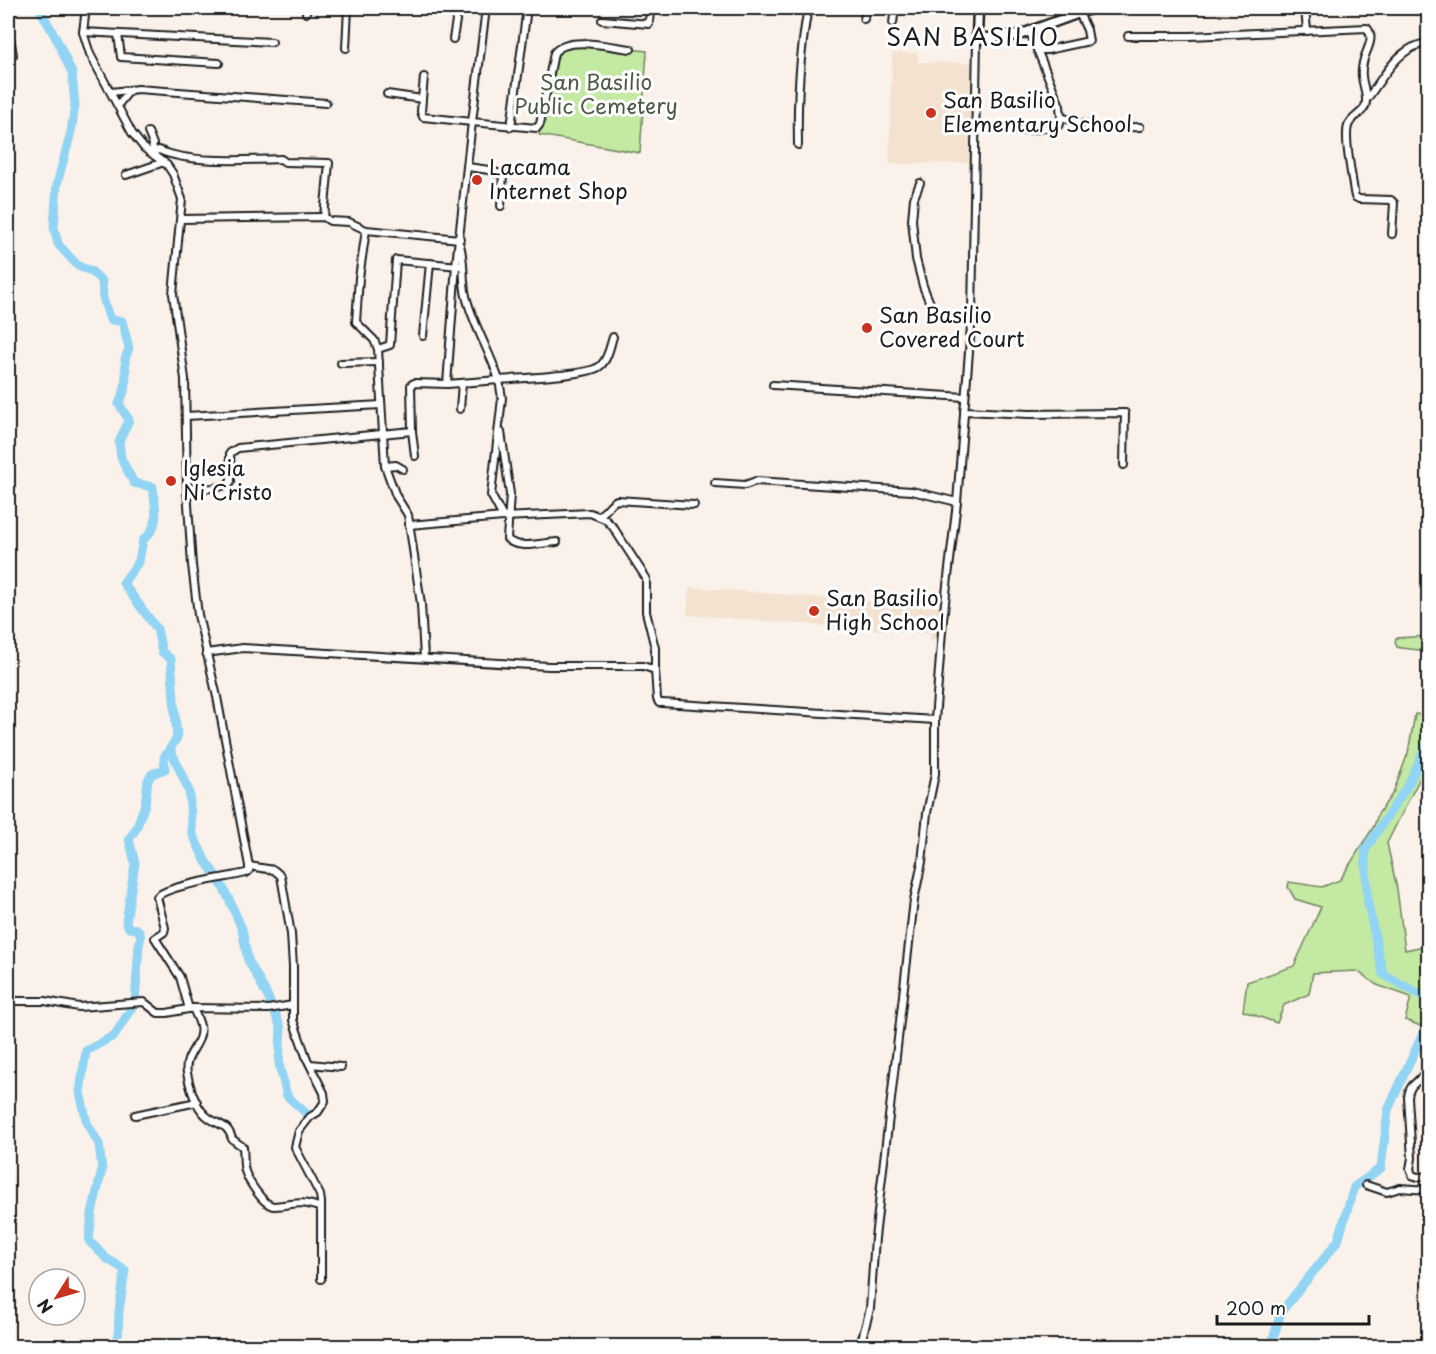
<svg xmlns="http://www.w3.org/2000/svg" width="1436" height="1354" viewBox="0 0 1436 1354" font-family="'Playpen Sans',sans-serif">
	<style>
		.built { fill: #f4e2d1 }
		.green { fill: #c4e9a3; stroke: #708260; stroke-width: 1.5 }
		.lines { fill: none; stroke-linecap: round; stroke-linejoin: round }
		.river { stroke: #92d4f4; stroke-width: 9 }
		.street-casing { stroke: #1c1c1c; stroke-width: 10 }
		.secondary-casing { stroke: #1c1c1c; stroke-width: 13 }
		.street { stroke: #fff; stroke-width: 6 }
		.secondary { stroke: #fff; stroke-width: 8 }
		.poi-dot { fill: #c8321e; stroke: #fff; stroke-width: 2 }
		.labels { text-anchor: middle; stroke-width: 6; stroke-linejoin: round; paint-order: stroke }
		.park-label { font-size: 21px; fill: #4e5a44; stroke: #fff }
		.poi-label { font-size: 21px; fill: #1c1c1c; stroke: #fff; text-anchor: start }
		.quarter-label { font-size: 24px; letter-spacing: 1.5px; fill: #1c1c1c; stroke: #fff }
	</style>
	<rect width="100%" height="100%" fill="#faf2ea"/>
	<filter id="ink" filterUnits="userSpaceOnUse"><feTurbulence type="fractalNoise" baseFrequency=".0167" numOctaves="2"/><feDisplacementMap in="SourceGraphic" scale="12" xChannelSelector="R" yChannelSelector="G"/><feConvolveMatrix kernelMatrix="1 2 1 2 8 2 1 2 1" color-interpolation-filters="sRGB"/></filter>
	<g filter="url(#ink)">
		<g class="built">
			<path d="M892,53H918V62L971,63L970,163L889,164Z"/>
			<path d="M689,587L940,607L938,640H930V634L687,615Z"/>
		</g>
		<g class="green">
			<path d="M579,44L647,51L640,153L539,135L556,54L559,49Z"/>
			<path d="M1428,636V651L1401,648L1397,647L1395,642L1396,638Z"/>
			<path d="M1415,714L1428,716V759L1426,766L1387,843L1397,889L1405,950L1428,945V1029L1405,1020L1411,997L1377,985L1357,971L1313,973L1309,994L1284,1005L1277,1023L1243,1011L1247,982L1294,966L1321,907L1295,899L1288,887L1289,882L1322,887L1340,880L1374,826L1378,814L1393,793L1408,753Z"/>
		</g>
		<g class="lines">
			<g class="river">
				<path d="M39,8L55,36L72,73L75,105L71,132L57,184L54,227L58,244L78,266L91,271L102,281L103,298L110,320L122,321L129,348L125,359L126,373L125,389L119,404L129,420L119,442L121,458L134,483L153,487C155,509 162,524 143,540L139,561L123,583L157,629L162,652L171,659L177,738L164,757L165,769L152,774L148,780L145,804L136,829L129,839L135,863L126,922L129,928L137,929C142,934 141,939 139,945L135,1002L115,1035L86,1051L80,1092L87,1123L99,1144L102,1170L92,1213L89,1241L106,1258L125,1270L119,1311L118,1346"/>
				<path d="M1428,743L1408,785L1365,850L1368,904L1383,974L1428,999"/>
				<path d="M170,748L189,791L192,833L206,862L219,880L229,899L242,929L248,960L268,997L281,1028L279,1064L287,1096L308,1115"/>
				<path d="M1271,1346L1281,1312L1338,1241L1354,1187L1381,1168L1388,1110L1428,1022"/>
			</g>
			<g class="street-casing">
				<g id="street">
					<path d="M86,8L83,32L90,54L132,133L144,148L167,165L173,174L182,199L173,294L185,379L187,489L192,565L198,615L217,697L249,866V871L246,873C227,878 167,885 157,897L165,928L164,932L155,938L180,977L189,1009"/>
					<path d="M486,8L472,122L537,128L540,124L554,53C567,35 611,47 631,49"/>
					<path d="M1305,8L1307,31"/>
					<path d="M306,13L307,8"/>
					<path d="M864,19L866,8"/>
					<path d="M602,20L649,24L650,8"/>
					<path d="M893,23L895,8"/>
					<path d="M8,25L13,55"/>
					<path d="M83,32L272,42"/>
					<path d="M1030,32L1060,106L1061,117L1097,128L1140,127"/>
					<path d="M118,34L121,57L219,63"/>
					<path d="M1128,36H1190L1367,28C1376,39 1365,51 1363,63C1359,79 1366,87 1366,100C1367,113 1352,115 1348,126C1344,139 1352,176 1354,192L1355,197L1359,199L1391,200L1394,203L1392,234"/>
					<path d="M453,39L458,8"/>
					<path d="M346,48L348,8"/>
					<path d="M1037,50H1047L1089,41L1087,30L1079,13"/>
					<path d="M111,92L138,89L326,103"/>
					<path d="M422,99L424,77"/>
					<path d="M1367,99C1384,77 1398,46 1428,43"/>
					<path d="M118,105L130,90"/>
					<path d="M511,127L527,8"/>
					<path d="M1015,131L1056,127L1060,124L1061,117"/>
					<path d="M148,132L153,144L152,152L159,150C190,164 246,160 281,159L285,162L329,163L324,217"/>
					<path d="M798,145C797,100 800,52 808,8"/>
					<path d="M468,167L489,170L503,175L501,206"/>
					<path d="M126,175L164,162"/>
					<path d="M920,183L914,198L912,220L916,259L923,286L934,313"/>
					<path d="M181,219L324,217L330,221L349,222L366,230L460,239"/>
					<path d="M366,230L359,278L356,322L374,340L378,349L385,466L396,496L408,515L421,604L424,658"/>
					<path d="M460,245C465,262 462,279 466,296C473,325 490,351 499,380C518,378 589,376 600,366C608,360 610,346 613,337"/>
					<path d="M423,336L430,263"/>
					<path d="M378,349L390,345L396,260L459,266"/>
					<path d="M341,363L379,362"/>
					<path d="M447,384L499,380L502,398L491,495L503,517"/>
					<path d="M773,385L965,397"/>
					<path d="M460,409L462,383"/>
					<path d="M964,411L1029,414L1125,413L1124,465"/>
					<path d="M186,416L381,405"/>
					<path d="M412,431L415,456"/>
					<path d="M501,432L510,494L507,539C518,550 542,543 557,542"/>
					<path d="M385,466L396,465L403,469"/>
					<path d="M715,483L745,485L756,481L912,491L957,502"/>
					<path d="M187,489L215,488L229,484L231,481L230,453L238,448L412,431L411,385L414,383L447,384L456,265L472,122L423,117L421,112L422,99L387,94"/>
					<path d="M599,515C607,512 609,503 617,500L694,505"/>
					<path d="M409,525L503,517L590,513L605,519L613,527L646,578V612L655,648V670"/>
					<path d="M206,653L243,648L549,666H643L655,670L657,699L659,703H662L935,720"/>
					<path d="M249,866L274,870L281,876L291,934L293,967V1020L307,1059L324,1093L325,1101L318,1112L310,1117L299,1131L295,1147L320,1195L321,1202V1279"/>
					<path d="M8,1001H45L79,1007L144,1002L158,1013H167L193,1008L268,1009L293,1005"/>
					<path d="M193,1008C195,1014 199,1020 200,1026C204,1044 183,1054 187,1073C190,1088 196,1109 209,1118C220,1126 228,1124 232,1139L243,1147C244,1155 243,1164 245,1171C248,1181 264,1206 274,1206C295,1205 298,1199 321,1208"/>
					<path d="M1428,1054C1427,1060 1427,1068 1424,1073C1419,1084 1409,1082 1408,1098L1412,1158L1410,1169L1412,1175L1418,1177L1428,1176"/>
					<path d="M310,1064L341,1067"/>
					<path d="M135,1115L197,1102"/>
					<path d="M1366,1185L1387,1192L1400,1188L1428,1190"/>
					<path d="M860,1346L870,1309L875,1238L914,900L922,862L927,813L935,774V720L943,619L957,502L972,314L977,39"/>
				</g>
			</g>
			<g class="secondary-casing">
				<path id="secondary" d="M978,8L977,39L1019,35L1093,8"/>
			</g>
			<use href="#street" class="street"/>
			<use href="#secondary" class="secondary"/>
		</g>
	</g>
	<g class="poi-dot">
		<circle cx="931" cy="113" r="6"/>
		<circle cx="477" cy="180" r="6"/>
		<circle cx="867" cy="328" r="6"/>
		<circle cx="171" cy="481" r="6"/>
		<circle cx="814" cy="611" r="6"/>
	</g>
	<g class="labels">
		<g class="park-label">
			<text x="596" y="90">San Basilio<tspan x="596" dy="24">Public Cemetery</tspan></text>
		</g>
		<g class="poi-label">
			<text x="943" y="108">San Basilio<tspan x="943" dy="24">Elementary School</tspan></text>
			<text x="489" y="175">Lacama<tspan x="489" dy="24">Internet Shop</tspan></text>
			<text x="879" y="323">San Basilio<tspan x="879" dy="24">Covered Court</tspan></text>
			<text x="183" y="476">Iglesia<tspan x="183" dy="24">Ni Cristo</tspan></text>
			<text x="826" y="606">San Basilio<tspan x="826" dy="24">High School</tspan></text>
		</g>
		<g class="quarter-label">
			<text x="973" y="46">SAN BASILIO</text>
		</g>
	</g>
	<rect width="1436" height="1354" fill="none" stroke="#fff" stroke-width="30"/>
	<rect x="15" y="15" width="1406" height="1324" fill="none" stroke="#1c1c1c" stroke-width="2" filter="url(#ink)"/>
	<g transform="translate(57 1297) rotate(233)"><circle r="28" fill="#ffffff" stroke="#a4a4a4" stroke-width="1.5"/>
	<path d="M0-4.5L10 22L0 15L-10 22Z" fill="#c8321e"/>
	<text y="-9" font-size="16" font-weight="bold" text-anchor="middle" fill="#1c1c1c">N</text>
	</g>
	<path d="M1217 1315v9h152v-9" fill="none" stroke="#1c1c1c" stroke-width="3"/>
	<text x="1226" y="1315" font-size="18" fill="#1c1c1c" stroke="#ffffff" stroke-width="4.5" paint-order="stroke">200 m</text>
</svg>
